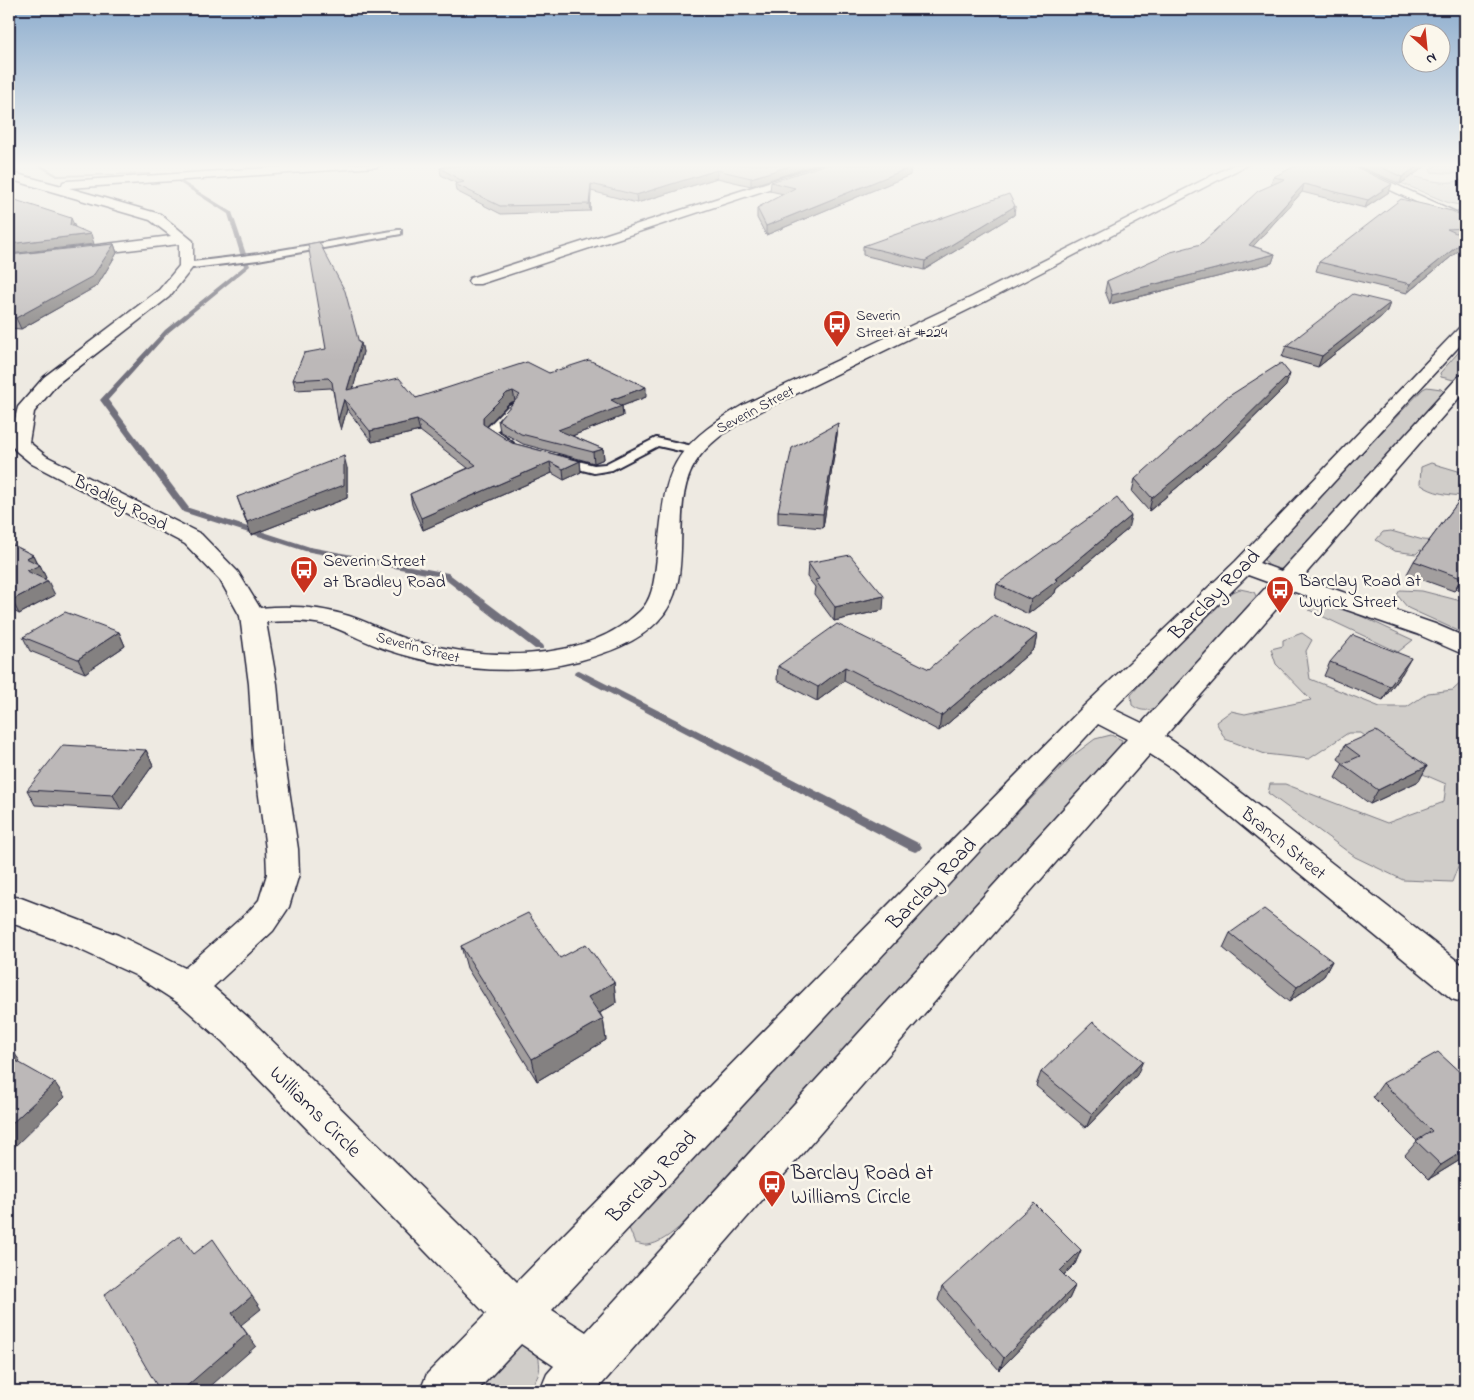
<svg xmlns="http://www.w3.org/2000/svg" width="1474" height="1400" font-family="'Indie Flower',sans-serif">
	<rect width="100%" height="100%" fill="#eeeae2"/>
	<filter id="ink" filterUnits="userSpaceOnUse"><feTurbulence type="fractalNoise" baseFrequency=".02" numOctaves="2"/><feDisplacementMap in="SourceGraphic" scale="10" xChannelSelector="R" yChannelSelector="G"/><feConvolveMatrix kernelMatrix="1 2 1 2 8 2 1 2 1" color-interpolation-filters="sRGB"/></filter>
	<g filter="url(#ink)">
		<g fill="#d0cdc9" stroke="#797882">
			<path d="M1429 164H1465V196L1461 197 1460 205 1449 203 1372 171C1402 166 1435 191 1465 179L1461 174 1431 172 1430 169 1436 166Z"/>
			<polygon points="1465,345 1465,371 1454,380 1441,377 1440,373"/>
			<path d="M1427 387 1441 389 1445 393 1319 528 1285 568C1277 571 1269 567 1264 560L1266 554 1423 389Z"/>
			<path d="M1431 463 1465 473V496C1449 495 1433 494 1420 484L1421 467Z"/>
			<polygon points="1391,531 1423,540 1465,543 1443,554 1420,550 1416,554 1394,551 1376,540 1383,532"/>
			<path d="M1240 589 1254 592 1257 598 1160 705C1150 711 1142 713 1132 705L1131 695 1143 681 1224 596Z"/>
			<polygon points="1400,590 1422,591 1465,602 1465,634 1408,608 1397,595"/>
			<polygon points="1324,599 1413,640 1398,652 1309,610"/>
			<polygon points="1302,633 1312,640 1306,651 1310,679 1380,707 1407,707 1428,693 1453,690 1465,679 1465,848 1452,882 1403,880 1355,857 1268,793 1270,784 1285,784 1387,823 1444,802 1446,784 1409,768 1361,733 1348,733 1309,759 1265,754 1225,739 1216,722 1231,711 1245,714 1311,700 1276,664 1271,649 1283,646 1283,640"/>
			<path d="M1111 735 1122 740 1120 748 712 1192C698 1208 670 1243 647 1245 644 1246 638 1243 635 1243L629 1228 633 1215 1071 757 1095 739Z"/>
			<path d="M515 1343 536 1346C541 1367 543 1374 527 1391H461Z"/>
		</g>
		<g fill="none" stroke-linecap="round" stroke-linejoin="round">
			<g fill="#716f7c" fill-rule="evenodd">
				<polygon points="35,164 40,164 58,175 149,173 151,174 57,177"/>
				<polygon points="180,180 232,212 250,266 169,332 108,400 189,508 310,547 448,573 543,645 544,647 543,649 535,649 442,577 305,551 183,512 100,400 165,330 244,266 228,214 178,182"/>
				<polygon points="579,670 920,844 922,847 920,850 915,852 910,850 575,675 574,673 575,671"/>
			</g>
			<defs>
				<g id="lane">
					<polygon points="398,230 401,230 401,234 258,260 184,269 180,266 184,263 258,254"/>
					<polygon points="513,404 519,407 497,431 513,443 507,447 484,431 509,405"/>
					<polygon points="656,438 697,447 699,450 693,454 658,446 612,470 594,473 554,463 552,460 558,456 594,465 605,464"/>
				</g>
				<g id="street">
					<path d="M329 164H383L377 167 69 188 160 214 193 241V267L169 297 57 384 34 412 29 442 46 456 201 534 238 572 260 608C290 605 320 607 349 616 371 623 391 635 413 641 482 660 584 665 640 611 652 600 654 582 656 566 667 477 659 455 743 405L972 297 1235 164H1249L982 303 757 413C736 425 715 437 700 456 663 504 701 577 658 621 637 643 607 653 578 661 514 677 448 670 385 649 367 643 351 634 333 627 312 620 288 621 266 622L277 684 283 750 298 849 299 874 289 907 273 931 213 987 249 1018 517 1282 1085 705 1236 561 1459 328 1465 326V340L1259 563 1281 571 1459 376 1465 375V391L1302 578 1435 624 1465 637V655L1417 634 1292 591 1165 736 1193 755 1465 967V1003L1452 999 1173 769 1150 754 596 1391H540L547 1374 554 1366 521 1344 477 1391H420L427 1374 486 1314 223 1042 180 1004 135 975 72 946 9 922V896L21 898 118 935 185 968 249 911 259 900 267 874 266 849 253 750 249 684 240 616 220 580 185 544 32 464 16 451 9 442 18 407 44 377 159 290 179 266V244L9 264V256L171 236 150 220 9 179V172L62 186 63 182 67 181ZM1248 575 1270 583 1142 723 1113 709ZM1098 724 1127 739 586 1332 552 1310Z"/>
					<polygon points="824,164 841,164 839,166 480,284 470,284 468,281 470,278"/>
					<polygon points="1335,164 1350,164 1465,216 1465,225"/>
				</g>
			</defs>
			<use href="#lane" stroke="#22223b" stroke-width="4"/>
			<use href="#street" stroke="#22223b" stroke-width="3"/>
			<use href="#lane" fill="#fbf7ec" fill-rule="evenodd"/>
			<use href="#street" fill="#fbf7ec" fill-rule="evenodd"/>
		</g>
		<g fill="#a29e9e" stroke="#22223b">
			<polygon points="464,164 818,164 751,186 717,178 637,203 591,191 590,211 501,214 456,191 455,184 456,183 441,175 440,168"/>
			<polygon points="1354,164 1429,164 1400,184"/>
			<polygon points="910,175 766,235 757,218 757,208 784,194 770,191 771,182"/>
			<polygon points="1273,177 1389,192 1365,208 1302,192 1253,246 1275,254 1272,263 1110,304 1105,291 1107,281 1201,244 1273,185 1271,184"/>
			<polygon points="1465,201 1465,215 1459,211 1463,203"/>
			<polygon points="1015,206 1014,215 924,270 863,255 863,246"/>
			<polygon points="1465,217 1465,237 1464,237 1465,237 1465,243 1463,247 1407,293 1316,271 1319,262"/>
			<polygon points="114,244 117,253 97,286 21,329 9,328 9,255"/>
			<polygon points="1390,303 1386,313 1318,367 1282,357 1286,346"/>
			<polygon points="359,343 361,343 363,352 353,388 416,398 549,373 646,397 622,406 623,416 572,436 603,449 604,459 594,463 523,444 500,431 498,420 515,401 509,403 486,426 512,443 580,461 581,472 564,480 552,473 423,530 412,505 410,494 468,468 420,431 372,442 347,409 341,430 333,391 331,388 296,390 293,380"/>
			<polygon points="1286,386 1218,453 1149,511 1132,492 1135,479"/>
			<polygon points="838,423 837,435 823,528 778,524 778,511"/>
			<polygon points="347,468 347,498 251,535 237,497"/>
			<polygon points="1465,493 1465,585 1460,583 1454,591 1407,574 1414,561"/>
			<polygon points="1128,529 1056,589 1055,593 1028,614 995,598 997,584"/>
			<polygon points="9,543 33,555 37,563 40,565 46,578 44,580 55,595 19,614 9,608"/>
			<polygon points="808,563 883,610 834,621 814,594 815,587 807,577"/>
			<polygon points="119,632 125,646 85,673 30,651 23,637"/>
			<polygon points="1037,635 1034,649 939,731 844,681 817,701 777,680 778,666 929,669"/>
			<polygon points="1330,662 1403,672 1383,700 1324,676"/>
			<polygon points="1345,745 1427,766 1419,781 1370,804 1335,778 1343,763 1338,759"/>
			<polygon points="146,750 153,765 121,810 35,805 27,790"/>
			<polygon points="1230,933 1332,961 1324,976 1289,1002 1223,948"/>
			<polygon points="461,946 560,958 614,982 616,1003 600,1013 603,1019 606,1040 537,1081 467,968"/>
			<polygon points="1041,1072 1137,1075 1086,1128 1036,1086"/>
			<polygon points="1383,1083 1465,1157 1429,1179 1405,1155 1417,1141 1373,1097"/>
			<polygon points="1081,1250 1075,1264 1064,1275 1075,1286 1069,1299 999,1370 938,1300 942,1287"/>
		</g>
		<g fill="#848181" stroke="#22223b">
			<polygon points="796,164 818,164 751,186 751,178"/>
			<polygon points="1421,164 1429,164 1400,184 1402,177"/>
			<polygon points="911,167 910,175 766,235 766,226"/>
			<polygon points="717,170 717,178 637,203 636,195"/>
			<polygon points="591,184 591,191 590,211 589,204"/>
			<polygon points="1304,184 1302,192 1247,253 1249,245"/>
			<polygon points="1392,184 1389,192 1365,208 1368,200"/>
			<polygon points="1015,206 1014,215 924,270 925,261"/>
			<polygon points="71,218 75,227 70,225"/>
			<polygon points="91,234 94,244 9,254 9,244"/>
			<polygon points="1465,240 1465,243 1463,247 1407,293 1410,284"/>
			<polygon points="114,244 117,253 97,286 21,329 16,318"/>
			<polygon points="1275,254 1272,263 1110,304 1112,295"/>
			<polygon points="1390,303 1386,313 1318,367 1322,356"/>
			<polygon points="361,343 363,352 350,400 347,390"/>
			<polygon points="1290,374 1286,386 1218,453 1149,511 1152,498"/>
			<polygon points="646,387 646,397 622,406 623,416 559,441 558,430 611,400"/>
			<polygon points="513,391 515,401 509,403 485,428 483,424 483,417 507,393"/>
			<polygon points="344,399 347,409 341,430 338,420"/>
			<polygon points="417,420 420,431 372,442 370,431"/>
			<polygon points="838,423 837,435 823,528 823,514"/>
			<polygon points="603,449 604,459 594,463 593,452"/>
			<polygon points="344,456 347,468 347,498 251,535 247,522"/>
			<polygon points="580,461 581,472 564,480 563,469"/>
			<polygon points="550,462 552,473 423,530 421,518"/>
			<polygon points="1131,516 1128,529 1056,589 1055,593 1028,614 1031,600 1055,579"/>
			<polygon points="33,555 38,566 40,565 46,578 34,585 27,571 26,558"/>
			<polygon points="1465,572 1460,583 1454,591 1461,578"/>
			<polygon points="48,581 55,595 19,614 12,600"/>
			<polygon points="884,596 883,610 834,621 835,607"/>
			<polygon points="119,632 125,646 85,673 78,659"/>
			<polygon points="1037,635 1034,649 939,731 941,716"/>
			<polygon points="1411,658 1403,672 1383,700 1390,686"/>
			<polygon points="845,667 844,681 817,701 818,687"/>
			<polygon points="146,750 153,765 121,810 113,795"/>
			<polygon points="1427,766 1419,781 1370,804 1378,790"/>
			<polygon points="1332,961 1324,976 1289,1002 1297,987"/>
			<polygon points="614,982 616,1003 591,1018 588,997"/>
			<polygon points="603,1019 606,1040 537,1081 532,1059"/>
			<polygon points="9,1046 20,1061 13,1067 9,1062"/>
			<polygon points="1143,1061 1137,1075 1086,1128 1092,1114"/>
			<polygon points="55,1083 65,1097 9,1152 9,1126"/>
			<polygon points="1465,1150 1465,1157 1429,1179 1441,1165"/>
			<polygon points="1081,1250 1075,1264 1054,1284 1060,1271"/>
			<polygon points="1075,1286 1069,1299 999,1370 1004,1358"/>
			<polygon points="252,1296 261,1309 241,1325 256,1346 205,1391 181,1391 232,1313"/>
		</g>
		<g fill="#bcb8b8" stroke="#22223b">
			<polygon points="464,164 796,164 751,178 717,170 636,195 591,184 589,204 500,206 455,184 464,182 440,168"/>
			<polygon points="827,164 897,164 911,167 766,226 757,208 795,188 771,182"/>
			<polygon points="1300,164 1349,164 1392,184 1368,200 1304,184 1249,245 1275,254 1112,295 1107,281 1171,252 1201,244 1258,191 1285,179 1273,177"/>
			<polygon points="1374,164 1421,164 1402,177"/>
			<polygon points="1009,194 1015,206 925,261 863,246"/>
			<polygon points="9,198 71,218 70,225 91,234 9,244"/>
			<polygon points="1401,199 1452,211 1465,217 1465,228 1447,229 1465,237 1465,240 1410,284 1319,262"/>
			<polygon points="319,242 345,291 359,343 361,343 347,390 399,378 416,398 527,362 549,373 589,360 646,387 611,400 622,406 558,430 603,449 593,452 521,434 498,420 520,395 513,391 507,393 483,417 483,424 512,443 580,461 563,469 550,462 421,518 410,494 476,465 417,420 370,431 344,399 338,420 332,382 328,378 293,380 304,353 326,349 308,244"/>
			<polygon points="114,244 93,276 16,318 9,317 9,255"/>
			<polygon points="1353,294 1390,303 1322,356 1286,346"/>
			<polygon points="1281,363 1290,374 1222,441 1152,498 1135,479 1226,398"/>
			<polygon points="838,423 823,514 778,511 792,448"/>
			<polygon points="344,456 344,485 247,522 237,497"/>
			<polygon points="1465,493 1465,571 1461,578 1414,561"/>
			<polygon points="1117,498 1131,516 1055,579 1058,580 1031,600 997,584"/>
			<polygon points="9,543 33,555 26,558 40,565 27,571 48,581 12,600 9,598"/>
			<polygon points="850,555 884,596 835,607 815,580 819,579 808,563"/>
			<polygon points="65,612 119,632 78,659 23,637"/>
			<polygon points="994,615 1037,635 941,716 845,667 818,687 778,666 837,624 929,669"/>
			<polygon points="1353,635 1411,658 1390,686 1330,662"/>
			<polygon points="1376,731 1427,766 1378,790 1342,764 1360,756 1345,745"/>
			<polygon points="63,745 146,750 113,795 27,790"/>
			<polygon points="1264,909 1332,961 1297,987 1230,933"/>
			<polygon points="528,913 560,958 586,944 614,982 588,997 603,1019 532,1059 461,946"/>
			<polygon points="1093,1022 1143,1061 1092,1114 1041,1072"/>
			<polygon points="1438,1052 1465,1077 1465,1150 1441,1165 1416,1141 1432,1131 1383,1083"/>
			<polygon points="9,1057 55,1083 9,1126"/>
			<polygon points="1034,1203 1081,1250 1060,1271 1075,1286 1004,1358 942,1287"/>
			<polygon points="180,1236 194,1254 213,1239 252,1296 232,1313 247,1334 181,1391 160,1391 104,1295"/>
		</g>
	</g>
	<linearGradient id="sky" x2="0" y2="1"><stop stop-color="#8dadce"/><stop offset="0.46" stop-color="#f7f6f2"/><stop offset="1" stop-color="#f7f6f2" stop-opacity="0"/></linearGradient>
	<rect width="1474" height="360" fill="url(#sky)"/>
	<defs>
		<symbol id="bus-pin" viewBox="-11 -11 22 30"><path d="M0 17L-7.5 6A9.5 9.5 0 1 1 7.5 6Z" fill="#c8321e" stroke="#fbf7ec"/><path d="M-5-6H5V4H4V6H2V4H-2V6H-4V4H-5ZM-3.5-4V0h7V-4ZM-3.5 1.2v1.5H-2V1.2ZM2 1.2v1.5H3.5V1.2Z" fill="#fff"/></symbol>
	</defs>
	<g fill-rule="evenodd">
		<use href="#bus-pin" x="821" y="308" width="32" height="43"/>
		<use href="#bus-pin" x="288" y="554" width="32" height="43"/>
		<use href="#bus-pin" x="1264" y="574" width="32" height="43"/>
		<use href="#bus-pin" x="756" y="1168" width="32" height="43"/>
	</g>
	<g text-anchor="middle" stroke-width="5" stroke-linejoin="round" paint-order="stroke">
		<g font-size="15" fill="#22223b" stroke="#fbf7ec" text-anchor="start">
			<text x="856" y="320">Severin<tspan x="856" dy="17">Street at #224</tspan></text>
		</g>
		<g font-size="15" fill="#22223b" stroke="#fbf7ec">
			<text transform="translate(755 409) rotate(-28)" y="5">Severin Street</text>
			<text transform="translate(418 647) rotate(15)" y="5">Severin Street</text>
		</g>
		<g font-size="18" fill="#22223b" stroke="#fbf7ec">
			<text transform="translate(121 502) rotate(27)" y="6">Bradley Road</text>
			<text transform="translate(1284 843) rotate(39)" y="6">Branch Street</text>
		</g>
		<g font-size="18" fill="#22223b" stroke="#fbf7ec" text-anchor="start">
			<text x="323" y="566">Severin Street<tspan x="323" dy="21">at Bradley Road</tspan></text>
			<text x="1299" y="586">Barclay Road at<tspan x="1299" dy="21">Wyrick Street</tspan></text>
		</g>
		<g font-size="21" fill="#22223b" stroke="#fbf7ec">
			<text transform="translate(1214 594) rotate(-45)" y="7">Barclay Road</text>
			<text transform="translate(931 883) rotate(-46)" y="7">Barclay Road</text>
			<text transform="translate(316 1111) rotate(45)" y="7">Williams Circle</text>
			<text transform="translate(651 1176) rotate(-46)" y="7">Barclay Road</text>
		</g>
		<g font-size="21" fill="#22223b" stroke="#fbf7ec" text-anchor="start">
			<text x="791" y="1179">Barclay Road at<tspan x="791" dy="24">Williams Circle</tspan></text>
		</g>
	</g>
	<rect width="1474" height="1400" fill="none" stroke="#fbf7ec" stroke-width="30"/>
	<rect x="15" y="15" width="1444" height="1370" fill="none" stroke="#22223b" stroke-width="2" filter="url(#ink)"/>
	<g transform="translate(1426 48) rotate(153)"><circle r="24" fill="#fbf7ec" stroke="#a4a2a5"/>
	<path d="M0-4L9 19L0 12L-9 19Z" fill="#c8321e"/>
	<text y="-8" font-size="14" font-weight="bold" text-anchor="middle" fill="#22223b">N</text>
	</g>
</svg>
